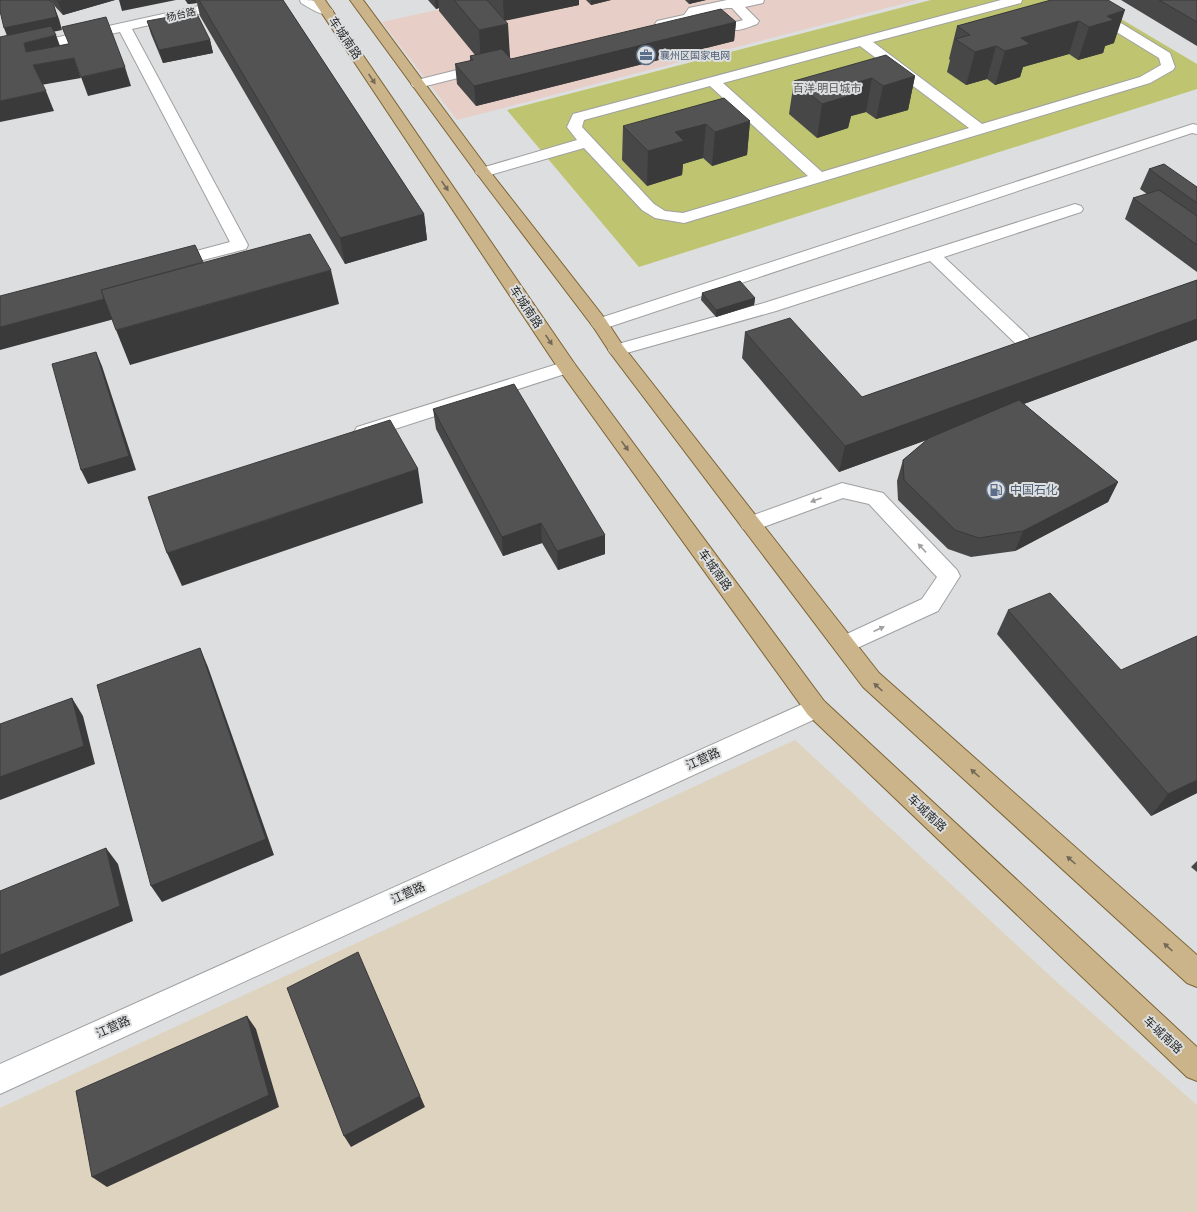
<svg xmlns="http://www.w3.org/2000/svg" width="1197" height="1212" font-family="Poppins,'Noto Sans SC',sans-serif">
	<rect width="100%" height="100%" fill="#dddedf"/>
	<polygon fill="#e7cec7" points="482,0 917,0 457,120 382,22"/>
	<polygon fill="#ded3bf" points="795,740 1060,985 1197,1105 1197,1212 0,1212 0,1108"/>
	<polygon fill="#bec470" points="931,0 1089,0 1197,64 1197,89 639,267 507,110"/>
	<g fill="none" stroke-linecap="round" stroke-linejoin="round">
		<defs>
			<g id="minor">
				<polygon points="226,0 250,0 249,3 244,4 132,29 248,245 246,249 172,268 166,267 164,263 166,259 230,242 120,32 0,58 0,50"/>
				<path d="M300 0C311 0 325 0 333 11L331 14C320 16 310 8 301 3Z"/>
				<path d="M727 0H764L763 3 745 7 759 21 757 24C737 32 734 31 714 28 709 27 706 28 701 27L699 24 701 21C717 17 727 26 743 20L732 8H727L699 14 694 21C683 23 668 29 657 27L655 24 657 21 684 15 689 8Z"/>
				<path d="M1001 0H1022L1021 3 873 42 982 124 1140 77 1161 65 1159 58 1069 3 1068 0H1083L1170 53 1175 67 1173 70 1150 83 684 223 655 218 642 210 584 148 483 177 478 175 475 172 478 169 577 140 567 127 573 114ZM860 46 969 128 822 172 723 83ZM710 86 808 176 683 213 665 211 654 204 582 127 584 120Z"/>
				<polygon points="485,63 490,64 492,67 490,70 418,88 413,87 411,84 413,81"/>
				<polygon points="1193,124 1197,125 1197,134 1192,133 606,328 600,330 594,328 591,324 594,320"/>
				<polygon points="1075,204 1081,206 1083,209 1081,212 944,257 1027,335 1030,339 1027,343 1021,345 1015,343 930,261 776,311 623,354 617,356 611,354 608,350 611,346 764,303"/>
				<polygon points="567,361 574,363 576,367 574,371 364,439 357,437 354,432 357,427"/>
				<polygon points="842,483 883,493 957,570 960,576 938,611 844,654 836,651 833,645 836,639 922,599 937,577 869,504 843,498 750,532 743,529 740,524 743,519"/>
				<polygon points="816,698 824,701 828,708 824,715 0,1094 0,1064"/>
			</g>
			<g id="major">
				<polygon points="313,0 325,0 574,363 824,701 1197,1047 1197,1081 1187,1077 808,715 560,371"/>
				<polygon points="350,0 363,0 488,169 606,320 623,346 879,673 1197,955 1197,987 1187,983 863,687 611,354 594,328 478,175"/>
			</g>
		</defs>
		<use href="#minor" stroke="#a0a0a1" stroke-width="2"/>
		<use href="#major" stroke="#7c6436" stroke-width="2"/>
		<use href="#minor" fill="#fff" fill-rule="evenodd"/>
		<use href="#major" fill="#cbb48a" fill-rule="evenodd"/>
	</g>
	<g fill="#474748">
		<polygon points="49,0 115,0 63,15"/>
		<polygon points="185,0 283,0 424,214 427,240 345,264 200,16 197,3 188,4"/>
		<polygon points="428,0 579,0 579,5 505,20 510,57 509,57 511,59 736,22 734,41 476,106 457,84 455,64 470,61 470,56 475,55 439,11 439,8 436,9"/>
		<polygon points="586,0 611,0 591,5"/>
		<polygon points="685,0 706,0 689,4"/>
		<polygon points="1051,0 1114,43 1105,46 1103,53 1078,60 1069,54 1023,67 1020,77 995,85 987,79 966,85 947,72 950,60 949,59 957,26"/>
		<polygon points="1121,0 1197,0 1197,46"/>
		<polygon points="147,21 210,40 213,53 163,63 151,34"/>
		<polygon points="915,76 908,110 876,119 866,112 851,116 848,128 817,138 789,114 794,81"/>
		<polygon points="750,121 747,155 712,166 703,158 683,164 682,175 647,186 622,160 623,126"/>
		<polygon points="1149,169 1197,187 1197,272 1125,219 1133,198 1147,194 1140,189"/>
		<polygon points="1197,280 1197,340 1024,404 1118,482 1108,502 1015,551 971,557 948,549 898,500 897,481 903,460 927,440 839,472 742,358 745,332 862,397"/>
		<polygon points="702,293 755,298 754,305 716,317 701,300"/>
		<polygon points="433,409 605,554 558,570 542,543 503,556 436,429"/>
		<polygon points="1008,610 1121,670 1197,793 1151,816 997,634"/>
		<polygon points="1197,861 1197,872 1191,867"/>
	</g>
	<g fill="#3a3a3b">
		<polygon points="64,0 115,0 63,15 58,2"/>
		<polygon points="119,0 176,0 122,11"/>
		<polygon points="186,0 196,0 197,3 188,4"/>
		<polygon points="435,0 438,0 439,8 436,9"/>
		<polygon points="503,0 579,0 579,5 504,21"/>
		<polygon points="591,0 611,0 591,5"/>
		<polygon points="690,0 706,0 689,4"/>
		<polygon points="54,6 59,19 62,30 9,41 4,28"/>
		<polygon points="1125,10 1114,43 1105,46 1103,53 1078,60 1089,27 1107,16"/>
		<polygon points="1079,21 1069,54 1023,67 1020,77 995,85 1005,51 1021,38"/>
		<polygon points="736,22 734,41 476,106 474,86"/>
		<polygon points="508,24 510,57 481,63 479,30"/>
		<polygon points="56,35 63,54 26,52 24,43"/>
		<polygon points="210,40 213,53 163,63 159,50"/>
		<polygon points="996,46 987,79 966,85 975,52"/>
		<polygon points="74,58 81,78 41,85 33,65"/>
		<polygon points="125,67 131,86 88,96 81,77"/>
		<polygon points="915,76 908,110 876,119 883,86"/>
		<polygon points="872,78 866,112 851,116 848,128 817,138 822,104 845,86"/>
		<polygon points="46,91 54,111 0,122 0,101"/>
		<polygon points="750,121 747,155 712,166 715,132"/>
		<polygon points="706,124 703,158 683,164 682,175 647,186 648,151 675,132"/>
		<polygon points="424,214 427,240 345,264 340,238"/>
		<polygon points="331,270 339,304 130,365 116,330"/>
		<polygon points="207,271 214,292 0,350 0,327"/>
		<polygon points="755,298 754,305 716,317 716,310"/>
		<polygon points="1197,319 1197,340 839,472 845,446"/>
		<polygon points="96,352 102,366 136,470 88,484 81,470"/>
		<polygon points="418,469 423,503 182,586 167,553"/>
		<polygon points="1118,482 1108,502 1015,551 1023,531"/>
		<polygon points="541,523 542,543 503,556 502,537"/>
		<polygon points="605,535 605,554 558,570 557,551"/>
		<polygon points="200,648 208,667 274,855 162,902 151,886"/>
		<polygon points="72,698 83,716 95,764 0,800 0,777"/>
		<polygon points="1197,780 1197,793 1151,816 1168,794"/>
		<polygon points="106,848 118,864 133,921 0,976 0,955"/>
		<polygon points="364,967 425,1107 351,1147 344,1136"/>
		<polygon points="247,1016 256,1029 279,1107 107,1187 92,1177"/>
	</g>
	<g fill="#535354" stroke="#3a3a3b">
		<polygon points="0,0 49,0 54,6 57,17 4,28 0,11"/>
		<polygon points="57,0 64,0 58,2"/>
		<polygon points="199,0 283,0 424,214 340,238"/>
		<polygon points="454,0 487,0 508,24 479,30"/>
		<polygon points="1051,0 1108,0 1125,10 1107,16 1114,20 1089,27 1079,21 1021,38 1030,44 1005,51 996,46 975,52 955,39 970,35 957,26"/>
		<polygon points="1159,0 1197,0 1197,22"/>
		<polygon points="721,9 736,22 474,86 455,64 473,60 470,56 502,49 511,59"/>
		<polygon points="196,12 210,40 159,50 147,21"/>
		<polygon points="106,17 125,67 81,77 74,58 33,65 46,91 0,101 0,37 51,26 56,35 24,43 26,52 69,44 62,27"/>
		<polygon points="886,55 915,76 883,86 872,78 845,86 855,94 822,104 794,81"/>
		<polygon points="724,98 750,121 715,132 706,124 675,132 684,141 648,151 623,126"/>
		<polygon points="1164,164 1197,187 1197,203 1149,169"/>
		<polygon points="1159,190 1197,216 1197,245 1133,198"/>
		<polygon points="310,234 331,270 116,330 101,290"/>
		<polygon points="195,245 203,262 101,290 104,299 0,327 0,296"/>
		<polygon points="1197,280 1197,319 845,446 745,332 790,318 862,397"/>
		<polygon points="740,281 755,298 716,310 702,293"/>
		<polygon points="96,352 129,456 81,470 52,364"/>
		<polygon points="514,384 605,535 557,551 541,523 502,537 433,409"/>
		<polygon points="1019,400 1118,482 1023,531 979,538 955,530 904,480 903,460 929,438"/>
		<polygon points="390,420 418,469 167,553 148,497"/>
		<polygon points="1050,593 1121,670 1197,636 1197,780 1168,794 1008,610"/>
		<polygon points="200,648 266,839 151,886 97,685"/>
		<polygon points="72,698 84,746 0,777 0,724"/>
		<polygon points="106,848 120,906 0,955 0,891"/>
		<polygon points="358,952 420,1096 344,1136 287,988"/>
		<polygon points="247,1016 269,1095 92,1177 76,1091"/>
	</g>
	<defs><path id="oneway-solid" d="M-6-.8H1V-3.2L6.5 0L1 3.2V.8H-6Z"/></defs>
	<g fill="#736956">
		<use href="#oneway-solid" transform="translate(372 79) rotate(56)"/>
		<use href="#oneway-solid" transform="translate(445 186) rotate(56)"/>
		<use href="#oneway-solid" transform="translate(549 340) rotate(56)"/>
		<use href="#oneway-solid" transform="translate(625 446) rotate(54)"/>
		<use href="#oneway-solid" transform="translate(878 687) rotate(-138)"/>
		<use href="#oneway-solid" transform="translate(975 773) rotate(-138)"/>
		<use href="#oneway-solid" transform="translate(1071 860) rotate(-138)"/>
		<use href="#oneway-solid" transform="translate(1168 947) rotate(-138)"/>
	</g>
	<g fill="#a0a0a0">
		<use href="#oneway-solid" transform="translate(816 500) rotate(160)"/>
		<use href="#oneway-solid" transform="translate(922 548) rotate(-133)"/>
		<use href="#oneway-solid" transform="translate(879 629) rotate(-24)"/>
	</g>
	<defs>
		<symbol id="office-ring" viewBox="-11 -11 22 22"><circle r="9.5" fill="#dddedf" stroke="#5c6f8a" stroke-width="1.5"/><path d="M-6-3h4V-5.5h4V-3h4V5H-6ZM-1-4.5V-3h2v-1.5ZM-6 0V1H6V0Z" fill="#5c6f8a"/></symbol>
		<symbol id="fuel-ring" viewBox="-11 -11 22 22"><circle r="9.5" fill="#dddedf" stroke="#5c6f8a" stroke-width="1.5"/><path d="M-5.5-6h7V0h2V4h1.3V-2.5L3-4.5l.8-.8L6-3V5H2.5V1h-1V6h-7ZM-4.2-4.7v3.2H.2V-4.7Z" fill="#5c6f8a"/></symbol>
	</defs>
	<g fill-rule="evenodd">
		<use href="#office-ring" x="635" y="44" width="22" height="22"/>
		<use href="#fuel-ring" x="985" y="479" width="22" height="22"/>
	</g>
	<g text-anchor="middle" stroke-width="4" stroke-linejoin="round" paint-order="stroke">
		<g font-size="10" fill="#2b2c2c" stroke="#dddedf">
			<text transform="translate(181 14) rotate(-13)" y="4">杨台路</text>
		</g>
		<g font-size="10" fill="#4e5e75" stroke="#dddedf" text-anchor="start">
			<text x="660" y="59">襄州区国家电网</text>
		</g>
		<g font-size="11" fill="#545556" stroke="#dddedf">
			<text x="827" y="92">百洋·明日城市</text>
		</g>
		<g font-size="12" fill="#2b2c2c" stroke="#dddedf">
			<text transform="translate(345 38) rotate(56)" y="4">车城南路</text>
			<text transform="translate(526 307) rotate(56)" y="4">车城南路</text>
			<text transform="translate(715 570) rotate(54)" y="4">车城南路</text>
			<text transform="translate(703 759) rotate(-24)" y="4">江营路</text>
			<text transform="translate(927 813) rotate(43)" y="4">车城南路</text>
			<text transform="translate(408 893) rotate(-24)" y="4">江营路</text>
			<text transform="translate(113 1027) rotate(-24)" y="4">江营路</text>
			<text transform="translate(1163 1035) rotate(43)" y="4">车城南路</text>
		</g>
		<g font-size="12" fill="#4e5e75" stroke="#dddedf" text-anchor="start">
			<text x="1010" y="494">中国石化</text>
		</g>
	</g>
</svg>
